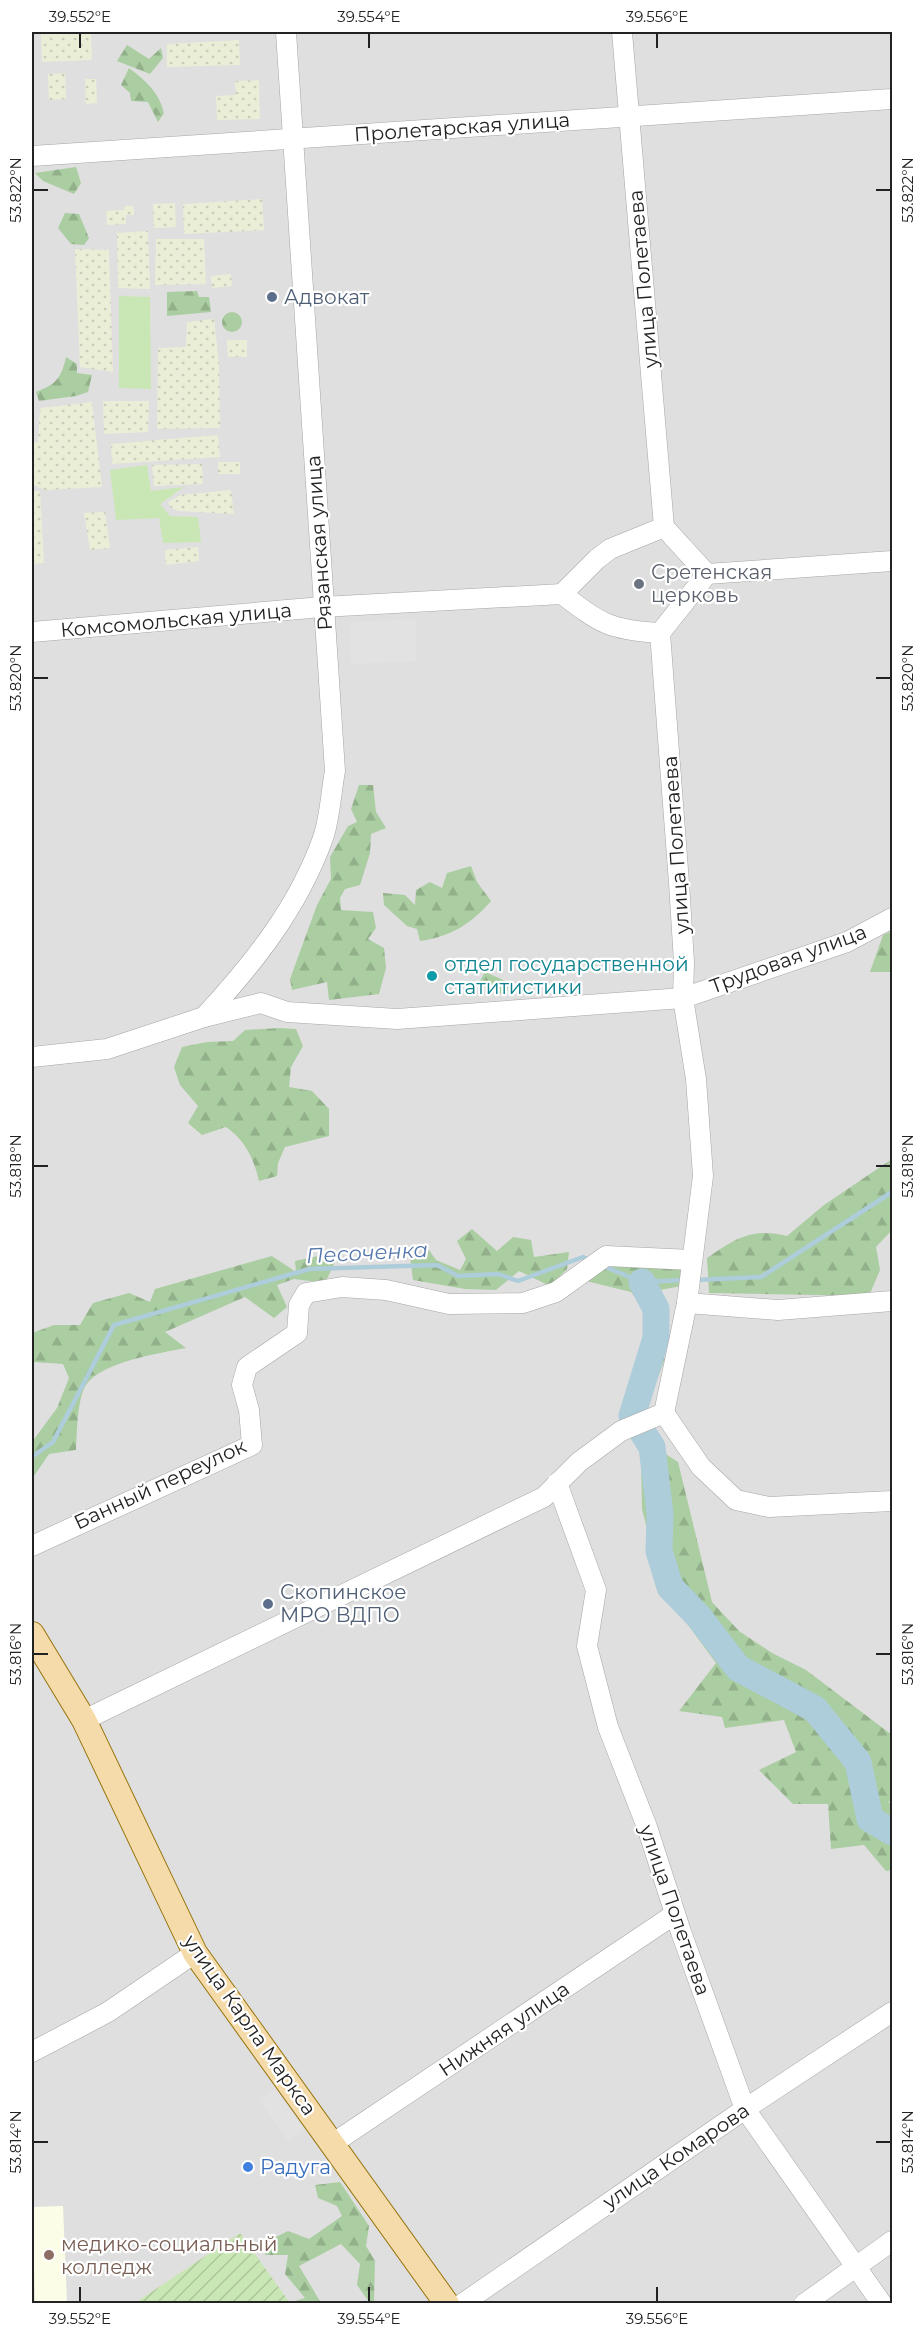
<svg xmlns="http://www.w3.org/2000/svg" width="924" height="2335" font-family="Montserrat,sans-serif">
	<defs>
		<pattern id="farmland-dots" width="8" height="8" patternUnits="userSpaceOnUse" patternTransform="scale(1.5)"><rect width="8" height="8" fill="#eaeed7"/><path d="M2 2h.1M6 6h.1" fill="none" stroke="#c8ccb8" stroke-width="1.8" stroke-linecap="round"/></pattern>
		<pattern id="forest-firs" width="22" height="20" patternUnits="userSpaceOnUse" patternTransform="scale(1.5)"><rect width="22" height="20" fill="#aacda1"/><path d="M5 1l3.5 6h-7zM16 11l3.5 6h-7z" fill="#92b08a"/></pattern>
		<pattern id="garden-furrows" width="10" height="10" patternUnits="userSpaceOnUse" patternTransform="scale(1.5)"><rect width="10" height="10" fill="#c9e7b4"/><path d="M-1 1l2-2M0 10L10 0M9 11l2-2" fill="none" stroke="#acc69a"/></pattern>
	</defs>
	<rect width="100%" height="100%" fill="#f1efe9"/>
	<rect fill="#e0dfdf" x="32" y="32" width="860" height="2271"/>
	<polygon fill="#fbfde6" points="63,2206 67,2303 35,2303 32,2207"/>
	<g fill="url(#farmland-dots)">
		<polygon points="41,32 91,32 92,60 42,62"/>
		<polygon points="239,40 240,65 167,67 167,44"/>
		<polygon points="65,73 66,99 49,100 48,74"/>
		<polygon points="85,79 96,79 97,103 86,104"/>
		<polygon points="259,80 260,119 217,120 216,96 236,95 235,81"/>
		<polygon points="262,199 264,230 184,234 183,204"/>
		<polygon points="175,203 176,227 154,228 153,204"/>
		<polygon points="124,206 134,206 134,215 126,215 126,224 107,225 106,211 124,210"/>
		<polygon points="148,231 150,289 118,288 117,233"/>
		<polygon points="156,239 204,239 206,284 155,285"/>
		<polygon points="75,249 109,250 113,372 80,367"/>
		<polygon points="231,274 232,286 212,288 211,276"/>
		<polygon points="214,319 219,363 220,428 157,429 158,348 186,347 187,322"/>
		<polygon points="227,340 247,340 247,357 228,357"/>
		<polygon points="103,401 149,401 148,432 104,434"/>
		<polygon points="92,402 102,487 45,490 32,484 32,443 38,442 40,408"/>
		<polygon points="218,435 220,457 112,464 111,444"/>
		<rect x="218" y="462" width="22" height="12"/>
		<polygon points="202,464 203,484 154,486 152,465"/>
		<polygon points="231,490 234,514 178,511 171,508 168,502 181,495"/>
		<polygon points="32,491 40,491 44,563 32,564"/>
		<polygon points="105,512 110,548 90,550 84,513"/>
		<polygon points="198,547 199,561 166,565 165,550"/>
	</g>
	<g fill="#c9e7b4">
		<polygon points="119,296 150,297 151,389 119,388"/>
		<polygon points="147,465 151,491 184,487 160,504 170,516 198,517 201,542 163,543 159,518 116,520 110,470"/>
	</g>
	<g fill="url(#forest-firs)">
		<polygon points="127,45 149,59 161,48 163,58 150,74 117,61"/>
		<path d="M129 68C146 81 159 92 164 113L158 122 148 102 131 101 130 93 121 85Z"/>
		<polygon points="76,167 81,183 74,194 43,181 35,173"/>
		<polygon points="65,213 79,214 89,238 84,245 71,244 58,228"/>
		<polygon points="197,291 199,297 209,297 211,312 167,316 167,292"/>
		<circle cx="232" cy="322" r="10"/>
		<path d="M66 357 77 364V373L92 375 88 392 76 396 39 401 36 392C56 384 61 379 66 357Z"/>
		<polygon points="359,785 373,785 376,812 386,828 371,834 370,853 360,885 345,889 340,898 341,910 373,912 376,928 368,939 384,948 386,968 379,994 329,1000 327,982 292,990 290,979 317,905 331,879 330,857 348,826 357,822 351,809"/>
		<path d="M471 866 477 882 491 901C471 924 450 937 420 941L417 929 407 926 384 905 383 893 405 895 415 905 416 890 430 882 442 888 447 873Z"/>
		<polygon points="892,931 892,972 870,972 883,935"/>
		<polygon points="485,972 510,983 506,995 488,991 480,981"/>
		<path d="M280 1028 296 1029 303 1046 291 1067 289 1087 312 1091 329 1109V1136L285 1147 278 1163 277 1176 259 1181C254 1159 245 1140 226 1127L202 1135 188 1123 198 1106 180 1085 174 1067 182 1047 207 1042 233 1041 245 1030Z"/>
		<path d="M892 1159V1230L876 1247 880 1270 869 1296 709 1293 707 1258C734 1239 753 1227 787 1236L824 1205Z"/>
		<polygon points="472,1229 497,1251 513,1237 531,1240 534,1257 569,1252 567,1269 550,1286 519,1271 496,1290 465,1289 413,1280 410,1257 429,1250 436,1260 460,1270 466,1259 457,1241"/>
		<polygon points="603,1249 682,1268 681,1286 655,1291 663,1304 660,1347 646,1347 648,1314 631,1292 586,1281"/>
		<path d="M323 1255 335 1262 325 1283 294 1279 277 1285 287 1307 274 1318 245 1297 165 1332 186 1348C160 1353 101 1362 86 1385 77 1399 77 1434 76 1450L49 1454 32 1479V1442L57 1408 69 1378 63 1364 33 1362 32 1333 54 1325H80L93 1303 129 1293 150 1302 155 1289 272 1256 296 1272 295 1261Z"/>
		<polygon points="665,1358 646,1410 628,1421 620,1417 640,1367"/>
		<polygon points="664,1453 678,1462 712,1602 739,1631 772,1653 806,1670 892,1735 892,1800 888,1802 892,1804 892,1870 886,1871 864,1845 831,1849 828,1804 793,1804 759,1770 796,1752 784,1720 725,1728 722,1717 679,1711 716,1663 663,1591 642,1509 641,1461"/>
		<polygon points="340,2182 369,2226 366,2246 375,2261 374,2303 370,2303 357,2285 360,2264 341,2244 299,2266 321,2303 296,2303 295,2301 305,2298 285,2274 288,2255 265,2255 264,2243 288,2231 309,2239 342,2216 337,2206 318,2198 315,2185"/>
	</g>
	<polygon fill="url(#garden-furrows)" points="240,2233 290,2303 135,2303"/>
	<g fill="#e2e2e2">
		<polygon points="415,619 417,661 351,664 350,622"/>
		<polygon points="275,2088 304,2130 288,2141 259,2100"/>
	</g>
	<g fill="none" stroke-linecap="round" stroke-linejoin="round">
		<g stroke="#adcddb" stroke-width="4.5">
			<polyline points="603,1266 642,1282 684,1280"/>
			<polyline points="695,1280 761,1277 892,1192"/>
			<polyline points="32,1457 53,1442 114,1325 309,1269 437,1265 458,1276 498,1274 518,1281 583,1257 590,1260"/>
		</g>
		<polyline stroke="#adcddb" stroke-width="27" points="642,1282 656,1309 656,1338 632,1416 652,1447 660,1514 659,1551 670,1587 699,1617 738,1668 815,1709 858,1762 870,1819 892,1832"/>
		<defs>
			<g id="minor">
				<polyline points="622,32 664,527"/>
				<polyline points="32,156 892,99"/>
				<polyline points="664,527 707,574"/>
				<polyline points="562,594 597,559 610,549 664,527"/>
				<path d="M32 632 322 607 562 594C601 624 610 630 660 633"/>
				<polyline points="660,633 679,883 684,962 683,998 696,1079 703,1176 687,1303 664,1413"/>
				<polyline points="660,633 707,574 892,561"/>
				<path d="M204 1017C253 964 298 908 323 838 330 818 331 792 335 771L286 32"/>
				<polyline points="32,1057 107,1049 204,1017 261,1003 287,1012 397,1019 683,998 847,942 892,918"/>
				<polyline points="687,1303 778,1310 892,1301"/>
				<polyline points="557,1483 596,1590 587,1646 608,1727 647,1827 681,1932 745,2109 882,2304"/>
				<polyline points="32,1546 252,1445 249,1410 242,1385 247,1367 297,1333 299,1305 306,1293 342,1287 386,1290 449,1304 523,1303 556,1292 606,1256 692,1260"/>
				<polyline points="84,1720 544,1497 579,1462 621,1431 664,1413 701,1467 736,1500 769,1507 892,1501"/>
				<polyline points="32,2052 108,2012 195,1953"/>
				<polyline points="332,2144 675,1914"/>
				<polyline points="462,2304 745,2109 892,2012"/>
				<polyline points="804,2304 892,2241"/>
			</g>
			<polyline id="major" points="32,1634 84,1720 195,1953 447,2304"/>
		</defs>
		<use href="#minor" stroke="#a6a6a6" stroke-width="21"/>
		<use href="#major" stroke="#95730b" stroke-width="26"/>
		<use href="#minor" stroke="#fff" stroke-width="20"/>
		<use href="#major" stroke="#f6dbaa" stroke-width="24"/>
	</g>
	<path fill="none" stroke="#222" stroke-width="2" d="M80 33V48M369 33V48M657 33V48M33 190H48M876 190H891M33 678H48M876 678H891M33 1166H48M876 1166H891M33 1654H48M876 1654H891M33 2142H48M876 2142H891M80 2287V2302M369 2287V2302M657 2287V2302"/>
	<g fill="#5c6f8a" stroke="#fff" stroke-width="2">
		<circle cx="272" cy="297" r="6"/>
		<circle cx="268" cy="1604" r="6"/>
	</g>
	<circle fill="#6b7280" stroke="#fff" stroke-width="2" cx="639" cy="584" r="6"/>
	<circle fill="#0f9aa8" stroke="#fff" stroke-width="2" cx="432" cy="976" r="6"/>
	<circle fill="#3f7fe0" stroke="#fff" stroke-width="2" cx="248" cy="2167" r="6"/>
	<circle fill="#8d6e63" stroke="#fff" stroke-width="2" cx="49" cy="2255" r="6"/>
	<g text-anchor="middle" stroke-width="4.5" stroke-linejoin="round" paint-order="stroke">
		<g font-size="20" fill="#222" stroke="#fff">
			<text transform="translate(462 127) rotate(-4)" y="7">Пролетарская улица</text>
			<text transform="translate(643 279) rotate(-95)" y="7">улица Полетаева</text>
			<text transform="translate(319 543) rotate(-94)" y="7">Рязанская улица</text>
			<text transform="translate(176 620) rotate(-5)" y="7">Комсомольская улица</text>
			<text transform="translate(676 845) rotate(-94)" y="7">улица Полетаева</text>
			<text transform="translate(788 959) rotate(-20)" y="7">Трудовая улица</text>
			<text transform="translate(160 1484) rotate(-25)" y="7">Банный переулок</text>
			<text transform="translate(675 1910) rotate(71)" y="7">улица Полетаева</text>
			<text transform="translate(250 2025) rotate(55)" y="7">улица Карла Маркса</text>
			<text transform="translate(504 2029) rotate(-34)" y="7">Нижняя улица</text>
			<text transform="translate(676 2156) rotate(-34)" y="7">улица Комарова</text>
		</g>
		<g font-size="20" fill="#4e5e75" stroke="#fff" text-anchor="start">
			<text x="284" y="304">Адвокат</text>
			<text x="280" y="1599">Скопинское<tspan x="280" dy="23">МРО ВДПО</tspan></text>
		</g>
		<g font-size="20" fill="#5b616d" stroke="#fff" text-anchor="start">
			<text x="651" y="579">Сретенская<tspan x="651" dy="23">церковь</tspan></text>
		</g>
		<g font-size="20" fill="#0d838f" stroke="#fff" text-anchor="start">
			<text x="444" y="971">отдел государственной<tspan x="444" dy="23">статитистики</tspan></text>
		</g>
		<g font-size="20" fill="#366cbe" stroke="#fff" text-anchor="start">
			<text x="260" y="2174">Радуга</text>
		</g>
		<g font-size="20" fill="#785e54" stroke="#fff" text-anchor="start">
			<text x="61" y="2251">медико-социальный<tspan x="61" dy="23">колледж</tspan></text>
		</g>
		<g font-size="21" font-style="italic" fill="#5478ac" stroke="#fff">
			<text transform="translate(367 1253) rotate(-3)" y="7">Песоченка</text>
		</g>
	</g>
	<rect width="924" height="2335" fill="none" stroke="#ffffff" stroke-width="66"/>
	<rect x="33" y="33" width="858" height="2269" fill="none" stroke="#222" stroke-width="2"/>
	<g font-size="15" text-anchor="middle" fill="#222">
		<text x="80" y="22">39.552°E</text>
		<text x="369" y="22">39.554°E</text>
		<text x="657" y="22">39.556°E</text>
		<text transform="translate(16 190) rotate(-90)" y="5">53.822°N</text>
		<text transform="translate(908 190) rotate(-90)" y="5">53.822°N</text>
		<text transform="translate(16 678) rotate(-90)" y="5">53.820°N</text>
		<text transform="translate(908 678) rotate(-90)" y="5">53.820°N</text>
		<text transform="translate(16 1166) rotate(-90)" y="5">53.818°N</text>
		<text transform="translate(908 1166) rotate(-90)" y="5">53.818°N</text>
		<text transform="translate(16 1654) rotate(-90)" y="5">53.816°N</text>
		<text transform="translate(908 1654) rotate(-90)" y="5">53.816°N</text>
		<text transform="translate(16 2142) rotate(-90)" y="5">53.814°N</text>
		<text transform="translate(908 2142) rotate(-90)" y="5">53.814°N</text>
		<text x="80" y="2324">39.552°E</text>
		<text x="369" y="2324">39.554°E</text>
		<text x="657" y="2324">39.556°E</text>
	</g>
</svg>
